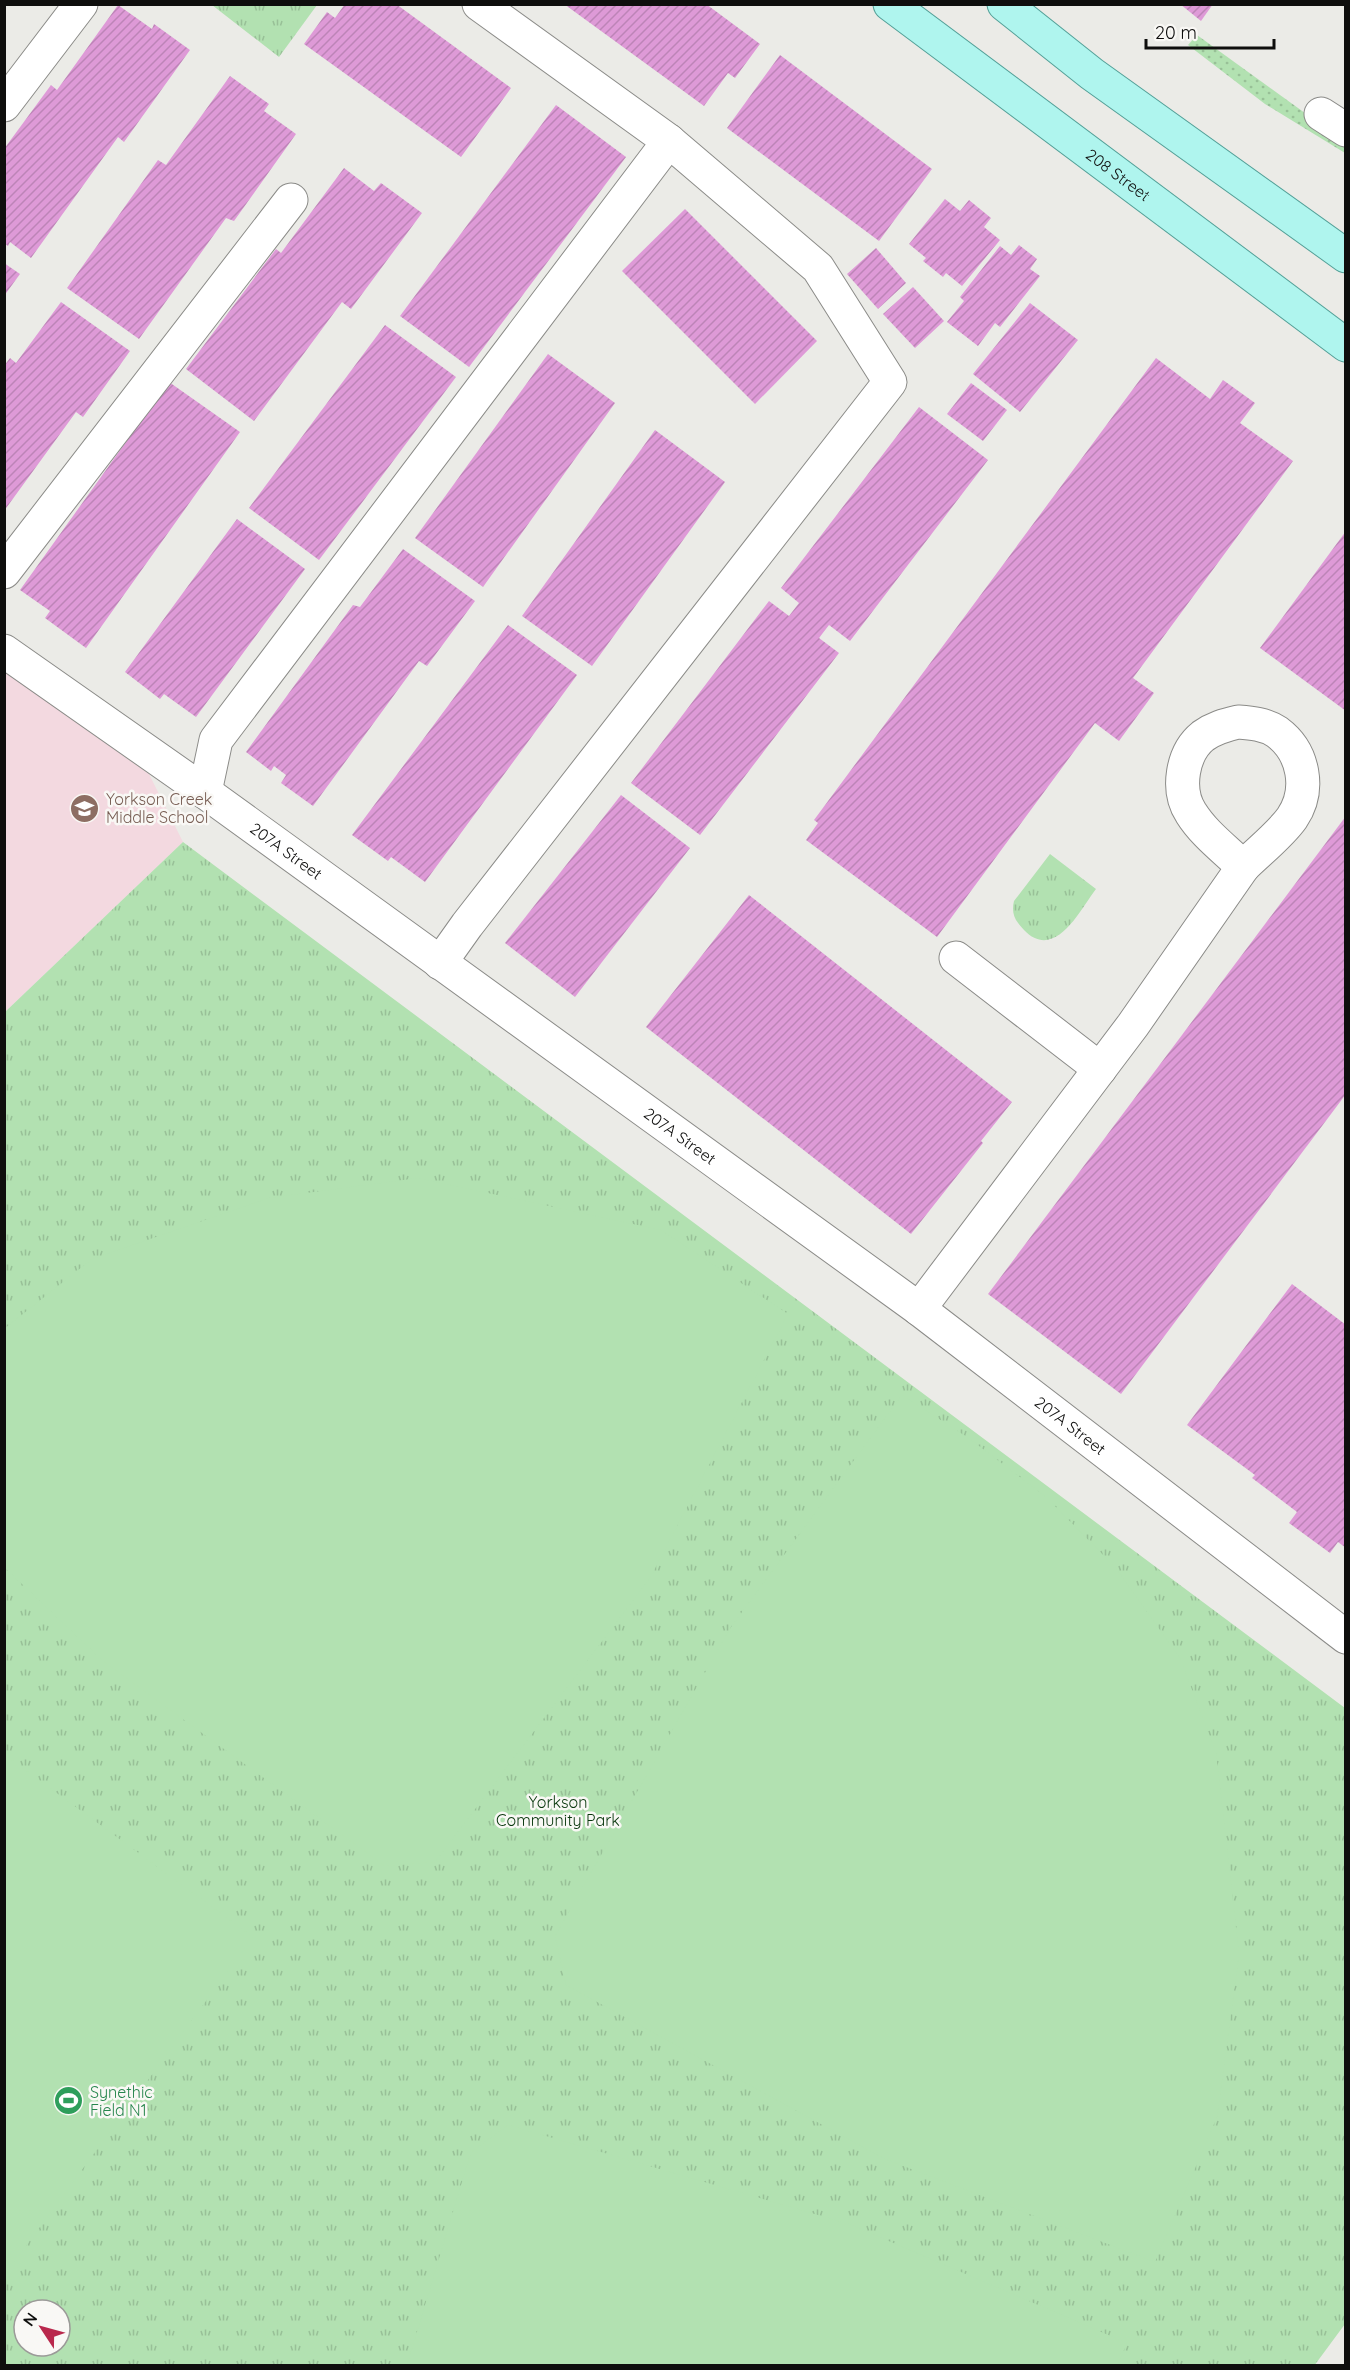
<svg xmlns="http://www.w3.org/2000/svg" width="1350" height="2370" font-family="Quicksand,sans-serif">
	<defs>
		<pattern id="grass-dots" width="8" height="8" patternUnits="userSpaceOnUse" patternTransform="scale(1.5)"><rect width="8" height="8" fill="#b2e1b1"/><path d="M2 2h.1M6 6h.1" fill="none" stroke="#98c097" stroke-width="1.8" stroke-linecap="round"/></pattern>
		<pattern id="park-tufts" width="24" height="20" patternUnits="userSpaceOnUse" patternTransform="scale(1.5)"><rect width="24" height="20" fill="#b2e1b1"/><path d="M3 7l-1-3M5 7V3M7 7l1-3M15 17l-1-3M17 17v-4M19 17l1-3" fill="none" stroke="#98c097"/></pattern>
		<pattern id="building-hatch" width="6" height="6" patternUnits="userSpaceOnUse" patternTransform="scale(1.5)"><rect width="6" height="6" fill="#de9ad7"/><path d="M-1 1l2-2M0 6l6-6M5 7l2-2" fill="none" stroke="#bd84b7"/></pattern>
	</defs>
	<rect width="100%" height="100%" fill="#ebebe7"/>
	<polygon fill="#f3d9e0" points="5,672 149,774 183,842 5,1012"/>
	<polygon fill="url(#grass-dots)" points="1197,35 1345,142 1345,153 1265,104 1188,45"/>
	<g fill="url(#park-tufts)" fill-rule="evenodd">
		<polygon points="212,5 317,5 279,57"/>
		<path d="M183 842 1345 1708V2324L1314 2366H5V1012ZM24 2310H60V2346H24Z"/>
		<path d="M1050 854 1096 889C1080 910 1055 962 1024 930 1015 921 1011 913 1014 901Z"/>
	</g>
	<g fill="#b2e1b1">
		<polygon points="418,1178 661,1230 788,1314 650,1578 435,1862 385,1866 103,1661 5,1568 4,1329 92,1259 269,1198"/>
		<polygon points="902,1395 970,1439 1046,1497 1115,1567 1180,1658 1216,1753 1239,1954 1217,2117 1155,2262 885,2159 566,1985 555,1936 731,1627"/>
		<polygon points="5,1755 253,1937 12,2265 4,2259"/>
		<polygon points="508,2125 849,2224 1127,2343 1117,2366 407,2365 471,2152"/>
	</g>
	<g fill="url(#building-hatch)">
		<polygon points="345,4 396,4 511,88 461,157 304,44 327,12 335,18"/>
		<polygon points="564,4 706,4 760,44 735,78 728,73 704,106"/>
		<polygon points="1180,4 1213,4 1201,21"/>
		<polygon points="118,5 152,29 154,24 190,50 124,142 118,137 31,258 10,242 8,246 4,243 4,149 51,85 57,90"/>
		<polygon points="780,55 932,169 879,241 727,128"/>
		<polygon points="230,76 269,104 264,111 296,134 234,221 226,218 139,339 67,288 158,160 166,165"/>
		<polygon points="556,105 626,157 469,367 400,316"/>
		<polygon points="344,168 374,191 381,183 422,213 351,309 342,302 254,421 186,369 276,249 281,253"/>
		<polygon points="945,199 960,211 969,200 991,218 984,227 1000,240 962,286 946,273 943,277 923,261 926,258 909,244"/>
		<polygon points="685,209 817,341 755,404 622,271"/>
		<polygon points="1019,245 1037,259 1030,269 1040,276 1000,327 995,323 978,346 947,322 964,301 960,297 1000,246 1011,255"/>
		<polygon points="876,248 906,283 878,309 847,274"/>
		<polygon points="4,263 20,274 4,296"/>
		<polygon points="913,287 944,321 915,348 883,314"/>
		<polygon points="61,302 130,351 83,417 76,412 4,511 4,366 10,358 16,363"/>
		<polygon points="1030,303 1078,340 1020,412 973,374"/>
		<polygon points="385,325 456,377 319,560 249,508"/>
		<polygon points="548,354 615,403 483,587 415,538"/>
		<polygon points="1156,358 1210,399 1223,380 1255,403 1240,423 1293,461 1133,678 1154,693 1119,741 1095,723 937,937 806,840 818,823 814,820"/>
		<polygon points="169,382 240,432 86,648 45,618 50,611 20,590"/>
		<polygon points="971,383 1007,410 983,441 947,414"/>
		<polygon points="919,407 988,460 850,641 829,625 819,638 839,653 700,835 631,783 769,601 789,616 799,603 781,588"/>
		<polygon points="655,430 725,482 592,666 522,616"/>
		<polygon points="237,519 305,569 196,717 164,694 160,699 125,672"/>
		<polygon points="1346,531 1346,711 1260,648"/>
		<polygon points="403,549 475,601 427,666 419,661 313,806 281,783 286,775 274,766 271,771 246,752 353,605 360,607"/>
		<polygon points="508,625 577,675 425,882 391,857 388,861 352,835"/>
		<polygon points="621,795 690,848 575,997 505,943"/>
		<polygon points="1346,816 1346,1094 1121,1394 988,1294"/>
		<polygon points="749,895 1012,1102 981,1141 983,1143 911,1234 646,1027"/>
		<polygon points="1292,1284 1346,1325 1346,1548 1338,1542 1330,1553 1289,1523 1297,1512 1252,1478 1255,1475 1187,1425"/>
	</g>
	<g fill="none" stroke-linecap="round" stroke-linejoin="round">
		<defs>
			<g id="minor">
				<polyline points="4,105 81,4"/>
				<polyline points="1321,114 1346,130"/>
				<polyline points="4,572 291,200"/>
				<path id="s1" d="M4 651 205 792 919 1309 1346 1637"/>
				<path d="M1238 722C1251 723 1265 724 1277 732 1304 752 1311 790 1292 818 1280 835 1258 852 1243 867 1226 850 1204 834 1191 813 1176 790 1182 753 1203 736 1214 728 1225 725 1238 722Z"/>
				<polyline points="205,792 216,740 669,141 479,4"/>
				<polyline points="956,958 1100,1069"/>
				<polyline points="440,963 467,925 890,382 818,268 669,141"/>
				<polyline points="919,1309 1133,1025 1243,867"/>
			</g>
			<g id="major">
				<path id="s2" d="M890 4 1346 345"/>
				<polyline points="1004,4 1092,74 1346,256"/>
			</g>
		</defs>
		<use href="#minor" stroke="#8b8b88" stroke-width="35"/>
		<use href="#major" stroke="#54a098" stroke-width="35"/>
		<use href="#minor" stroke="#fff" stroke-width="33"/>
		<use href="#major" stroke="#aff5ee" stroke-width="33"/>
	</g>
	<defs>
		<symbol id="school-disc" viewBox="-11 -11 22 22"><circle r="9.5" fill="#8d6e63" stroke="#f9f8f5"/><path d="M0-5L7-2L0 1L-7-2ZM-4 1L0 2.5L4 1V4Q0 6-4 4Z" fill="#fff"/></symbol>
		<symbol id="stadium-disc" viewBox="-11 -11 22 22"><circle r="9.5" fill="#2e9e5b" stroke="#f9f8f5"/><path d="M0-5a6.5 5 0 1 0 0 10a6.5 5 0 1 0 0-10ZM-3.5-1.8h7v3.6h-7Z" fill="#fff"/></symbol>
	</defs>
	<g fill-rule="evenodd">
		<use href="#school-disc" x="68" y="792" width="33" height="33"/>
		<use href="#stadium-disc" x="52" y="2084" width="33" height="33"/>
	</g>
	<g text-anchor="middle" stroke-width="5" stroke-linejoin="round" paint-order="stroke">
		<g font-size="16" fill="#0e0e0d" stroke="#f9f8f5">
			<text dy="6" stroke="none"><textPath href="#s2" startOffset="285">208 Street</textPath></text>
			<text dy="6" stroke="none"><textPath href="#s1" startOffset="346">207A Street</textPath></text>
			<text dy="6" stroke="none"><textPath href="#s1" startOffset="832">207A Street</textPath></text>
			<text dy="6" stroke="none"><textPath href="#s1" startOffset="1318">207A Street</textPath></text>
		</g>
		<g font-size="16" fill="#785e54" stroke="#f9f8f5" text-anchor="start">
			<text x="106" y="805">Yorkson Creek<tspan x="106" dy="18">Middle School</tspan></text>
		</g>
		<g font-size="16" fill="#08370c" stroke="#f9f8f5">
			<text x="558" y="1808">Yorkson<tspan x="558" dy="18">Community Park</tspan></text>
		</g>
		<g font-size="16" fill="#27864d" stroke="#f9f8f5" text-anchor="start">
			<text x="90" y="2098">Synethic<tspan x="90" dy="18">Field N1</tspan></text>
		</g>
	</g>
	<rect width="1350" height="2370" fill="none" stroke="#0e0e0d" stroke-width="12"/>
	<g transform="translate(42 2328) rotate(306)"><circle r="28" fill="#f9f8f5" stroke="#9b9a98" stroke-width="1.5"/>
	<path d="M0-4.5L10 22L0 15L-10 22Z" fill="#b9284c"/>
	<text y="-9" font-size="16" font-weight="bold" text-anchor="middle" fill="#0e0e0d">N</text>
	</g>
	<path d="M1146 39v9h128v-9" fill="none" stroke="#0e0e0d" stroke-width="3"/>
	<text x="1155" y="39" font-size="18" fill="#0e0e0d" stroke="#f9f8f5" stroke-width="4.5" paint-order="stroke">20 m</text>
</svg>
